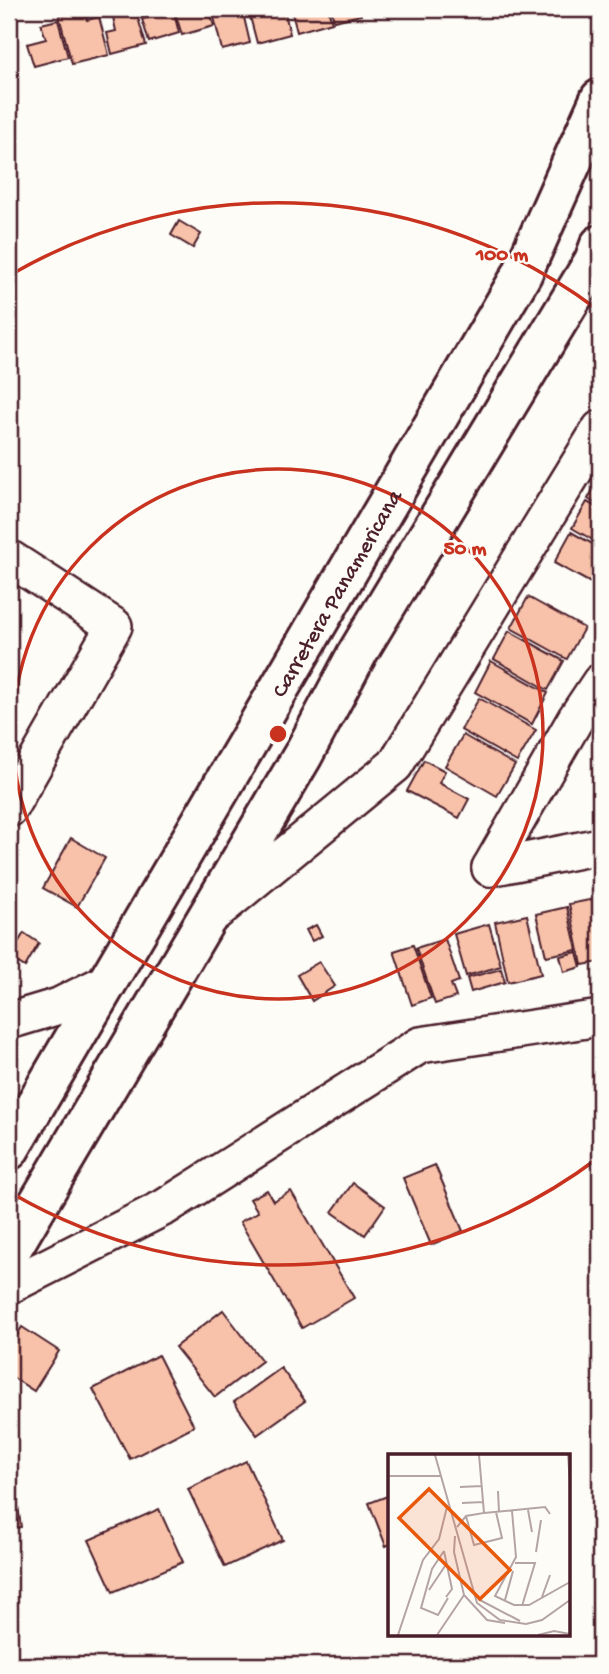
<svg xmlns="http://www.w3.org/2000/svg" width="609" height="1674" font-family="'Gochi Hand',sans-serif">
	<rect width="100%" height="100%" fill="#fdfcf7"/>
	<filter id="ink" filterUnits="userSpaceOnUse"><feTurbulence type="fractalNoise" baseFrequency=".0143" numOctaves="2"/><feDisplacementMap in="SourceGraphic" scale="14" xChannelSelector="R" yChannelSelector="G"/><feConvolveMatrix kernelMatrix="1 2 1 2 8 2 1 2 1" color-interpolation-filters="sRGB"/></filter>
	<g filter="url(#ink)">
		<g fill="#f8c2aa" stroke="#4a1f2b" stroke-width="2">
			<polygon points="71,9 84,9 87,20 99,17 109,55 72,64 59,16 72,13"/>
			<polygon points="149,9 173,9 179,33 149,42 142,19 148,18 146,10"/>
			<polygon points="174,9 209,9 214,26 182,35"/>
			<polygon points="212,9 242,9 250,43 222,50"/>
			<polygon points="248,9 284,9 290,34 257,43"/>
			<polygon points="291,9 328,9 332,22 297,32"/>
			<polygon points="331,9 360,9 361,15 334,21"/>
			<polygon points="136,11 146,45 112,54 107,33 116,31 113,17"/>
			<polygon points="58,20 68,57 34,66 27,44 46,39 41,24"/>
			<polygon points="179,221 201,234 193,248 171,235"/>
			<polygon points="600,477 600,506 588,499"/>
			<polygon points="587,502 600,509 600,544 572,528"/>
			<polygon points="571,532 600,548 600,588 554,563"/>
			<polygon points="528,597 584,628 567,659 511,628"/>
			<polygon points="509,631 564,661 548,690 494,659"/>
			<polygon points="491,661 548,693 532,724 475,692"/>
			<polygon points="479,698 536,730 517,762 461,730"/>
			<polygon points="463,735 515,765 497,796 445,766"/>
			<polygon points="424,760 445,771 439,783 469,799 459,818 407,791"/>
			<polygon points="71,838 105,858 77,907 43,888"/>
			<polygon points="600,898 600,962 582,965 569,904"/>
			<polygon points="567,907 577,950 546,956 536,914"/>
			<polygon points="527,915 541,974 508,982 495,922"/>
			<polygon points="489,924 501,966 466,976 454,934"/>
			<polygon points="316,925 322,936 312,941 306,930"/>
			<polygon points="24,933 39,943 25,967 9,957"/>
			<polygon points="445,939 459,981 451,984 456,997 435,1004 416,948"/>
			<polygon points="413,945 431,998 412,1005 394,951"/>
			<polygon points="577,952 581,967 564,972 560,956"/>
			<polygon points="319,962 335,986 312,1001 297,975"/>
			<polygon points="501,969 505,982 471,992 467,978"/>
			<polygon points="435,1165 463,1231 431,1245 403,1178"/>
			<polygon points="353,1183 385,1206 365,1235 332,1212"/>
			<polygon points="267,1190 273,1201 291,1191 354,1298 302,1328 240,1222 258,1212 250,1199"/>
			<polygon points="223,1310 262,1361 215,1397 175,1347"/>
			<polygon points="22,1327 59,1351 34,1391 9,1375 9,1348"/>
			<polygon points="158,1355 194,1426 130,1459 93,1389"/>
			<polygon points="281,1368 305,1401 257,1435 234,1402"/>
			<polygon points="246,1461 283,1540 225,1567 188,1489"/>
			<polygon points="9,1466 12,1466 21,1527 9,1529"/>
			<polygon points="390,1495 390,1544 386,1546 369,1503"/>
			<polygon points="159,1509 183,1562 113,1592 89,1540"/>
		</g>
		<g fill="none" stroke-linecap="round" stroke-linejoin="round">
			<defs>
				<g id="street">
					<polyline points="9,558 114,626 9,809"/>
					<polyline points="490,868 576,718 600,682"/>
					<polyline points="490,868 600,846"/>
					<polyline points="211,916 395,765 600,429"/>
					<polyline points="9,1021 59,1006 107,982"/>
					<polyline points="9,1286 165,1207 420,1045 600,1018"/>
				</g>
				<g id="highway">
					<path id="s1" d="M9 1150 522 274 600 99"/>
					<polyline points="9,1253 303,755 358,652 594,261 600,245"/>
				</g>
			</defs>
			<use href="#street" stroke="#4a1f2b" stroke-width="40"/>
			<use href="#highway" stroke="#4a1f2b" stroke-width="44"/>
			<use href="#street" stroke="#fdfcf7" stroke-width="35"/>
			<use href="#highway" stroke="#fdfcf7" stroke-width="38"/>
		</g>
	</g>
	<g fill="none" stroke="#c8321e" stroke-width="3.5">
		<circle cx="278" cy="734" r="265"/>
		<path d="M598 1158A531 531 0 0 1 13 1194M12 274A531 531 0 0 1 598 310"/>
	</g>
	<g text-anchor="middle" stroke-width="5" stroke-linejoin="round" paint-order="stroke">
		<g font-size="23" fill="#4a1f2b" stroke="#fdfcf7">
			<text dy="8" stroke="none"><textPath href="#s1" startOffset="646">Carretera Panamericana</textPath></text>
		</g>
	</g>
	<g transform="translate(388 1454)">
		<rect width="182" height="182" fill="#fdfcf7"/>
		<path fill="none" stroke="#b5a4a5" stroke-width="2" d="M47 1 89 149 112 166 138 170 154 166 182 146M180 1 182 30M0 22H52M72 33 94 32M110 37 111 58M74 49 95 48M140 56 144 78M124 57 128 103 107 142 126 151H141L182 128M96 59 157 53 162 60M78 62 86 91 114 84 108 58M69 73 78 62 96 59 91 1M67 82 66 98 76 141 99 166 117 169M56 97 44 115 33 154 50 161 60 144M56 97 64 135 58 143M148 98 153 66M127 109H147L134 152M41 136 59 109M154 143 162 121M90 145 132 167M117 146 125 117M10 181 35 106 51 85 59 53M49 181 76 141M150 181 166 177 182 180"/>
		<path fill="#e8590c" fill-opacity="0.15" stroke="#e8590c" stroke-width="3.5" d="M41 35 122 116 92 145 11 64Z"/>
		<rect width="182" height="182" fill="none" stroke="#4a1f2b" stroke-width="3.5"/>
	</g>
	<circle cx="278" cy="734" r="10" fill="#c8321e" stroke="#fdfcf7" stroke-width="3.5"/>
	<g font-size="21" text-anchor="middle" font-weight="bold" fill="#c8321e" stroke="#fdfcf7" stroke-width="5" stroke-linejoin="round" paint-order="stroke">
		<text x="502" y="260">100 m</text>
		<text x="465" y="554">50 m</text>
	</g>
	<rect width="609" height="1674" fill="none" stroke="#fdfcf7" stroke-width="35"/>
	<rect x="18" y="18" width="574" height="1639" fill="none" stroke="#4a1f2b" stroke-width="2.5" filter="url(#ink)"/>
</svg>
